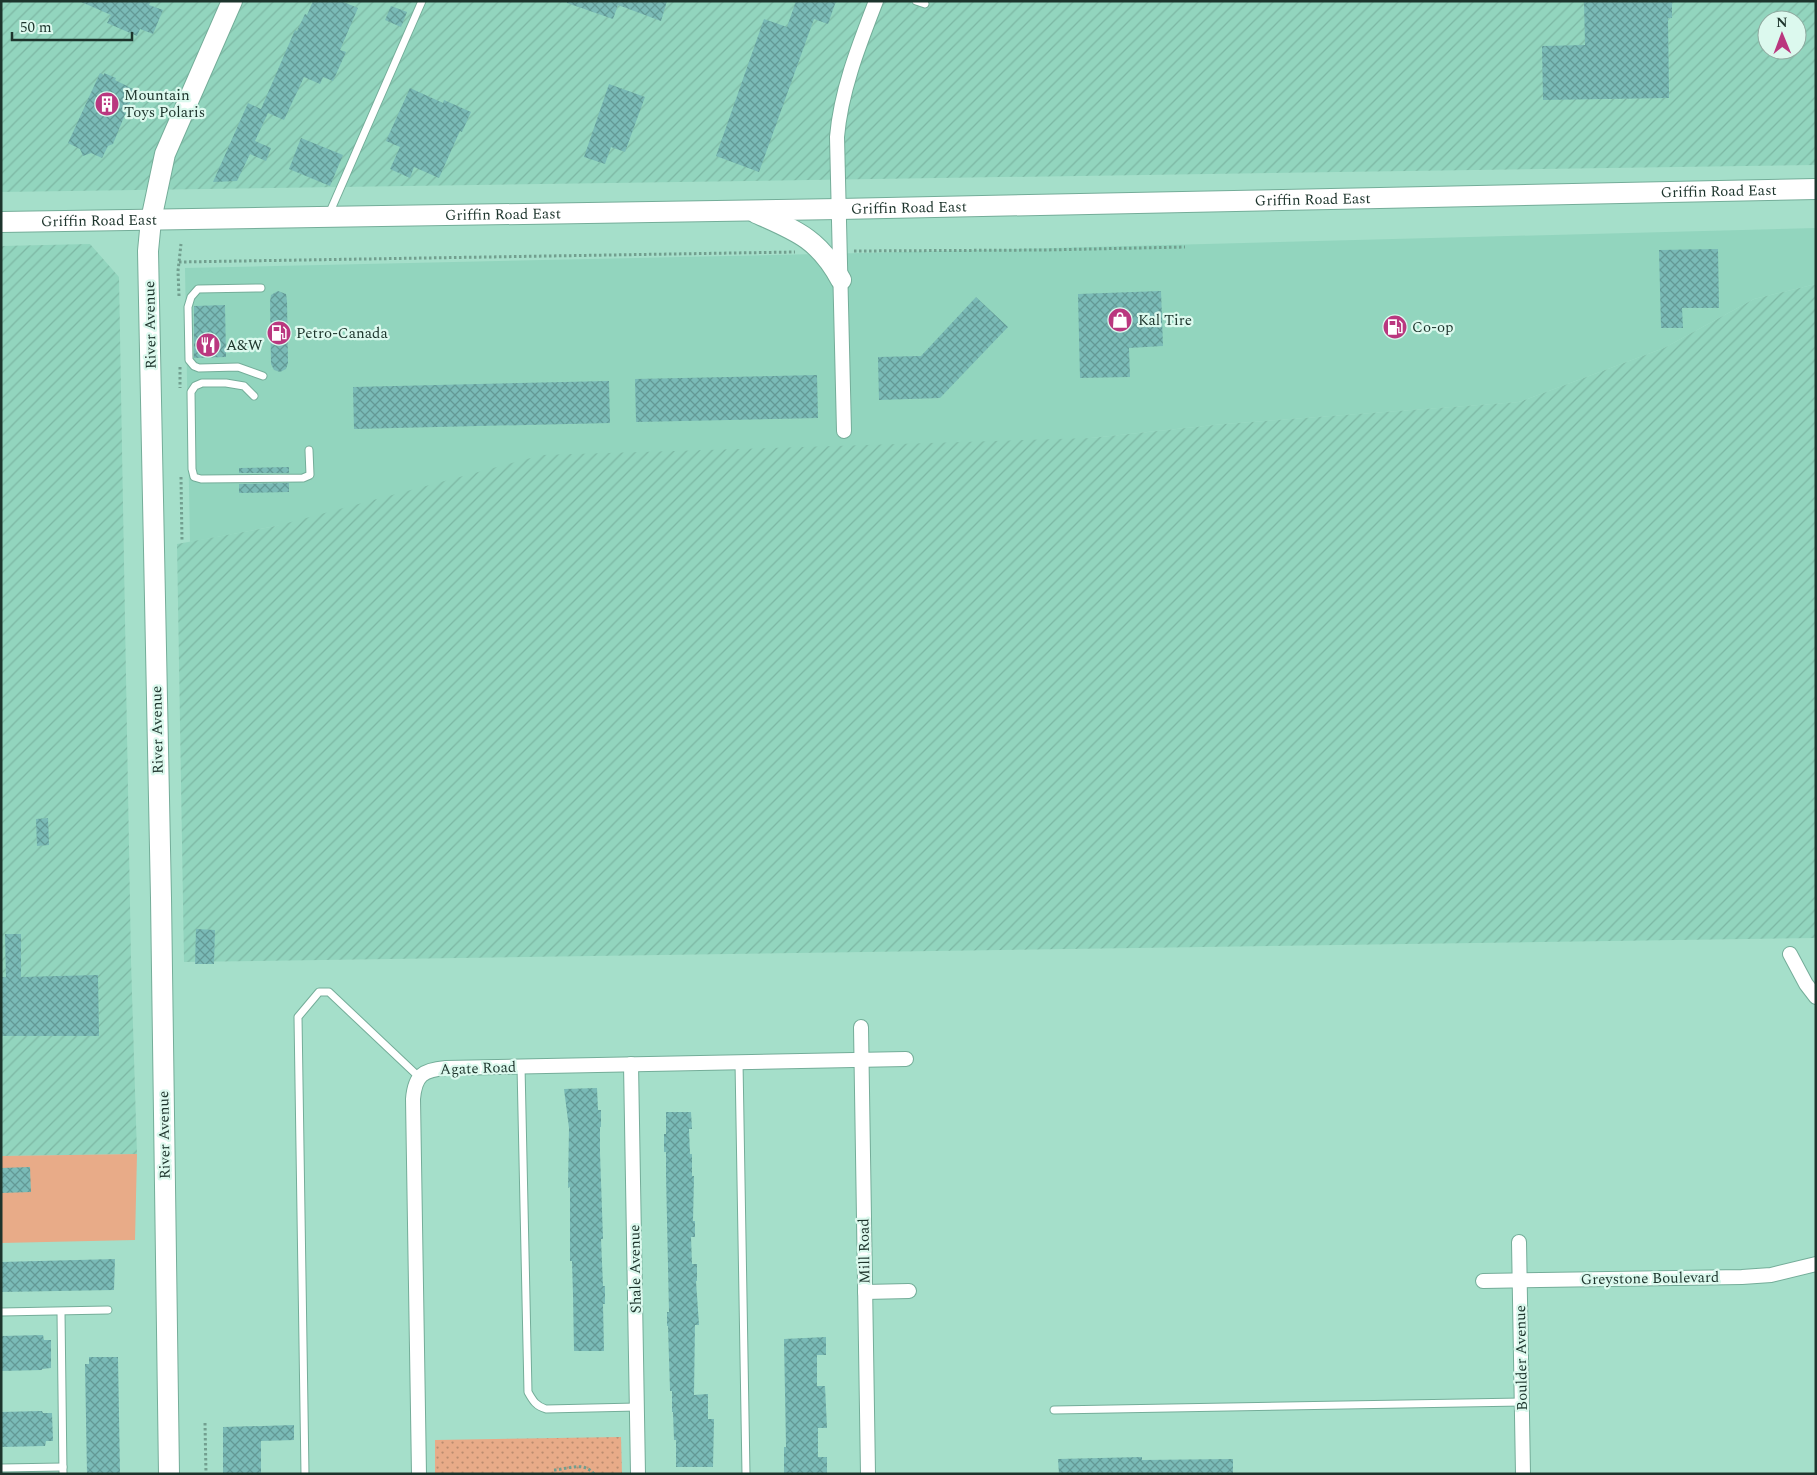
<svg xmlns="http://www.w3.org/2000/svg" width="1817" height="1475" font-family="Spectral,serif">
	<defs>
		<pattern id="industrial-furrows" width="10" height="10" patternUnits="userSpaceOnUse" patternTransform="scale(1.25)"><rect width="10" height="10" fill="#92d5be"/><path d="M-1 1l2-2M0 10L10 0M9 11l2-2" fill="none" stroke="#7db7a3"/></pattern>
		<pattern id="park-dots" width="8" height="8" patternUnits="userSpaceOnUse" patternTransform="scale(1.25)"><rect width="8" height="8" fill="#e8ab88"/><path d="M2 2h.1M6 6h.1" fill="none" stroke="#bb8c6f" stroke-width="1.8" stroke-linecap="round"/></pattern>
		<pattern id="building-cross-hatch" width="8" height="8" patternUnits="userSpaceOnUse" patternTransform="scale(1.25)"><rect width="8" height="8" fill="#7abbb7"/><path d="M0 0l8 8M0 8l8-8" fill="none" stroke="#639995"/></pattern>
	</defs>
	<rect width="100%" height="100%" fill="#a5dfca"/>
	<polygon fill="#92d5be" points="1816,228 1816,284 1754,299 1664,348 1519,402 1224,424 1091,438 276,526 190,542 185,268 862,253"/>
	<g fill="url(#industrial-furrows)" fill-rule="evenodd">
		<path d="M1 1H1816V165L1 192ZM1767 20H1797V50H1767Z"/>
		<polygon points="90,244 119,277 131,961 137,1154 1,1156 1,246"/>
		<polygon points="1816,284 1816,938 184,962 177,544 276,526 542,455 1091,438 1224,424 1519,402 1664,348 1754,299"/>
	</g>
	<polygon fill="#e8ab88" points="137,1154 135,1240 1,1243 1,1156"/>
	<polygon fill="url(#park-dots)" points="621,1437 622,1474 435,1474 435,1440"/>
	<g fill="url(#building-cross-hatch)">
		<polygon points="79,1 151,1 149,5 163,10 153,34 140,29 137,36 107,23 111,15"/>
		<polygon points="313,1 341,1 358,8 340,50 346,52 333,81 323,77 320,84 304,77 284,120 268,113 255,141 271,148 266,161 250,154 237,181 213,182 248,103 261,109 295,30 297,31 305,14 307,15"/>
		<polygon points="567,1 667,1 661,21 618,5 613,19 567,3"/>
		<polygon points="796,1 836,1 828,24 814,19 759,172 716,156 764,19 787,27"/>
		<polygon points="1584,1 1672,2 1672,18 1668,18 1669,98 1543,100 1542,46 1585,45"/>
		<polygon points="391,6 407,12 401,27 385,20"/>
		<polygon points="100,73 104,75 104,73 116,78 115,80 135,90 113,144 108,146 102,158 91,153 83,156 80,149 68,143"/>
		<polygon points="609,84 645,97 625,152 611,147 605,164 584,157"/>
		<polygon points="410,88 443,103 444,100 471,112 462,132 460,131 439,178 414,167 410,178 390,169 400,147 386,141"/>
		<polygon points="301,138 343,155 330,186 289,169"/>
		<polygon points="1718,249 1719,308 1682,308 1683,328 1661,328 1659,250"/>
		<polygon points="278,291 286,294 287,301 288,363 286,369 280,372 274,370 271,364 270,302 271,295"/>
		<polygon points="1161,291 1163,346 1129,348 1130,377 1080,378 1078,294"/>
		<polygon points="976,297 1008,327 940,398 879,400 878,357 921,356"/>
		<polygon points="225,305 226,357 194,358 194,306"/>
		<polygon points="817,375 818,418 636,422 635,379"/>
		<polygon points="609,381 610,423 354,429 353,387"/>
		<polygon points="289,467 289,473 239,473 239,468"/>
		<polygon points="289,483 289,492 239,493 239,484"/>
		<polygon points="48,818 49,845 37,846 36,819"/>
		<polygon points="196,929 215,930 214,964 195,964"/>
		<polygon points="5,934 21,934 21,977 98,975 99,1036 1,1036 1,977 6,977"/>
		<polygon points="597,1088 598,1110 601,1110 601,1127 600,1127 600,1153 603,1239 601,1239 603,1286 605,1286 605,1304 603,1304 604,1351 574,1351 573,1294 572,1261 570,1261 570,1187 568,1188 569,1128 564,1089"/>
		<polygon points="666,1112 691,1112 692,1129 689,1129 690,1154 692,1154 692,1176 694,1176 693,1221 695,1221 695,1237 691,1237 692,1264 697,1264 697,1281 696,1281 699,1325 695,1325 694,1395 708,1394 708,1419 714,1419 713,1467 676,1467 676,1440 674,1440 673,1412 672,1412 672,1391 670,1391 668,1326 667,1326 667,1312 669,1312 666,1174 666,1152 664,1152 664,1134 666,1134"/>
		<polygon points="30,1167 31,1192 1,1193 1,1168"/>
		<polygon points="115,1259 114,1290 1,1292 1,1262"/>
		<polygon points="43,1335 44,1340 51,1340 51,1368 42,1369 42,1370 1,1371 1,1336"/>
		<polygon points="826,1337 826,1355 817,1355 817,1386 825,1386 827,1428 818,1428 818,1457 827,1457 827,1474 784,1474 784,1447 786,1447 784,1339"/>
		<polygon points="89,1357 118,1357 120,1474 87,1474 85,1364 89,1364"/>
		<polygon points="42,1411 43,1413 52,1413 53,1441 46,1441 45,1446 1,1447 1,1412"/>
		<polygon points="294,1425 294,1440 261,1441 261,1474 223,1474 223,1427"/>
		<polygon points="1142,1457 1142,1460 1233,1459 1233,1474 1059,1474 1058,1459"/>
	</g>
	<g fill="none" stroke-linecap="round" stroke-linejoin="round">
		<defs>
			<g id="lane">
				<polyline points="916,1 925,4"/>
				<polyline points="329,214 422,1"/>
				<polyline points="261,288 198,289 191,297 188,307 189,360 194,366 199,368 238,367 263,376"/>
				<polyline points="254,396 244,386 226,383 202,383 195,386 191,392 192,469 194,477 201,479 303,478 310,475 309,450"/>
				<polyline points="739,1062 746,1474"/>
				<path d="M521 1066 528 1392C533 1401 536 1406 546 1409L637 1407"/>
				<polyline points="1,1312 108,1310"/>
				<polyline points="61,1312 63,1474"/>
				<polyline points="1054,1410 1522,1402"/>
				<polyline points="1,1468 63,1467"/>
				<polyline points="305,1474 298,1017 319,992 329,992 419,1077"/>
			</g>
			<g id="street">
				<path d="M844 431 837 137C841 90 859 45 876 1"/>
				<polyline points="1790,954 1806,984 1816,997"/>
				<polyline points="861,1027 868,1474"/>
				<polyline points="631,1064 638,1474"/>
				<polyline points="1519,1242 1523,1474"/>
				<polyline points="1483,1281 1742,1277 1771,1275 1816,1264"/>
				<polyline points="865,1292 909,1291"/>
				<path d="M419 1474 413 1099C415 1075 423 1070 446 1068L906 1059"/>
			</g>
			<g id="secondary">
				<path d="M756 213C797 231 819 239 841 280"/>
				<path id="s1" d="M1 222 839 209 1816 189"/>
				<polyline points="169,1474 161,898 148,251 151,220 165,154 232,1"/>
			</g>
		</defs>
		<use href="#lane" stroke="#74ad99" stroke-width="9"/>
		<use href="#street" stroke="#74ad99" stroke-width="16"/>
		<use href="#secondary" stroke="#74ad99" stroke-width="22"/>
		<g stroke="#729f8f" stroke-width="3" stroke-dasharray="2.5 2.5" stroke-linecap="butt">
			<polyline points="854,251 1044,250 1185,247"/>
			<polyline points="179,262 795,252"/>
			<polyline points="179,296 178,271 181,244"/>
			<polyline points="180,367 180,388"/>
			<polyline points="181,477 182,541"/>
			<polyline points="205,1423 206,1474"/>
			<path d="M554 1470C569 1469 583 1461 594 1474"/>
		</g>
		<use href="#lane" stroke="#fff" stroke-width="7"/>
		<use href="#street" stroke="#fff" stroke-width="14"/>
		<use href="#secondary" stroke="#fff" stroke-width="20"/>
	</g>
	<defs>
		<symbol id="building-disc" viewBox="-11 -11 22 22"><circle r="9.5" fill="#ba377f" stroke="#dcf9ee"/><path d="M-4-6H4V6H1V3H-1V6H-4ZM-2.5-4.3h1.7v1.8h-1.7ZM.8-4.3h1.7v1.8H.8ZM-2.5-1h1.7V.8h-1.7ZM.8-1h1.7V.8H.8Z" fill="#fff"/></symbol>
		<symbol id="shop-disc" viewBox="-11 -11 22 22"><circle r="9.5" fill="#ba377f" stroke="#dcf9ee"/><path d="M-5-2.5h2.3a2.7 3.5 0 0 1 5.4 0H5L5.5 6h-11ZM-1.5-2.5h3a1.5 2.3 0 0 0-3 0Z" fill="#fff"/></symbol>
		<symbol id="fuel-disc" viewBox="-11 -11 22 22"><circle r="9.5" fill="#ba377f" stroke="#dcf9ee"/><path d="M-5.5-6h7V0h2V4h1.3V-2.5L3-4.5l.8-.8L6-3V5H2.5V1h-1V6h-7ZM-4.2-4.7v3.2H.2V-4.7Z" fill="#fff"/></symbol>
		<symbol id="restaurant-disc" viewBox="-11 -11 22 22"><circle r="9.5" fill="#ba377f" stroke="#dcf9ee"/><path d="M-5-6h1v4h1v-4h1v4h1v-4h1v5L-1.5 .5V6h-2V.5L-5-1ZM5-6V6H3V1.5H1.5Q1.5-4 5-6Z" fill="#fff"/></symbol>
	</defs>
	<g fill-rule="evenodd">
		<use href="#building-disc" x="93" y="90" width="28" height="28"/>
		<use href="#shop-disc" x="1106" y="306" width="28" height="28"/>
		<use href="#fuel-disc" x="1381" y="313" width="28" height="28"/>
		<use href="#fuel-disc" x="265" y="319" width="28" height="28"/>
		<use href="#restaurant-disc" x="194" y="331" width="28" height="28"/>
	</g>
	<g text-anchor="middle" stroke-width="4.5" stroke-linejoin="round" paint-order="stroke">
		<g font-size="15" fill="#1d342c" stroke="#dcf9ee" text-anchor="start">
			<text x="124" y="100">Mountain<tspan x="124" dy="17">Toys Polaris</tspan></text>
			<text x="1138" y="325">Kal Tire</text>
			<text x="1412" y="332">Co-op</text>
			<text x="296" y="338">Petro-Canada</text>
			<text x="226" y="350">A&amp;W</text>
		</g>
		<g font-size="15" fill="#1d342c" stroke="#dcf9ee">
			<text dy="5" stroke="none"><textPath href="#s1" startOffset="1718">Griffin Road East</textPath></text>
			<text dy="5" stroke="none"><textPath href="#s1" startOffset="1312">Griffin Road East</textPath></text>
			<text dy="5" stroke="none"><textPath href="#s1" startOffset="908">Griffin Road East</textPath></text>
			<text dy="5" stroke="none"><textPath href="#s1" startOffset="502">Griffin Road East</textPath></text>
			<text dy="5" stroke="none"><textPath href="#s1" startOffset="98">Griffin Road East</textPath></text>
			<text transform="translate(150 325) rotate(-91)" y="5">River Avenue</text>
			<text transform="translate(157 730) rotate(-91)" y="5">River Avenue</text>
			<text transform="translate(478 1068) rotate(-2)" y="5">Agate Road</text>
			<text transform="translate(164 1135) rotate(-91)" y="5">River Avenue</text>
			<text transform="translate(864 1251) rotate(-91)" y="5">Mill Road</text>
			<text transform="translate(635 1269) rotate(-91)" y="5">Shale Avenue</text>
			<text transform="translate(1650 1278) rotate(-1)" y="5">Greystone Boulevard</text>
			<text transform="translate(1521 1358) rotate(-91)" y="5">Boulder Avenue</text>
		</g>
	</g>
	<rect width="1817" height="1475" fill="none" stroke="#1d342c" stroke-width="5"/>
	<g transform="translate(1782 35) rotate(359)"><circle r="24" fill="#dcf9ee" stroke="#90aaa0"/>
	<path d="M0-4L9 19L0 12L-9 19Z" fill="#ba377f"/>
	<text y="-8" font-size="14" font-weight="bold" text-anchor="middle" fill="#1d342c">N</text>
	</g>
	<path d="M12 32v8h120v-8" fill="none" stroke="#1d342c" stroke-width="2.5"/>
	<text x="20" y="32" font-size="15" fill="#1d342c" stroke="#dcf9ee" stroke-width="4" paint-order="stroke">50 m</text>
</svg>
